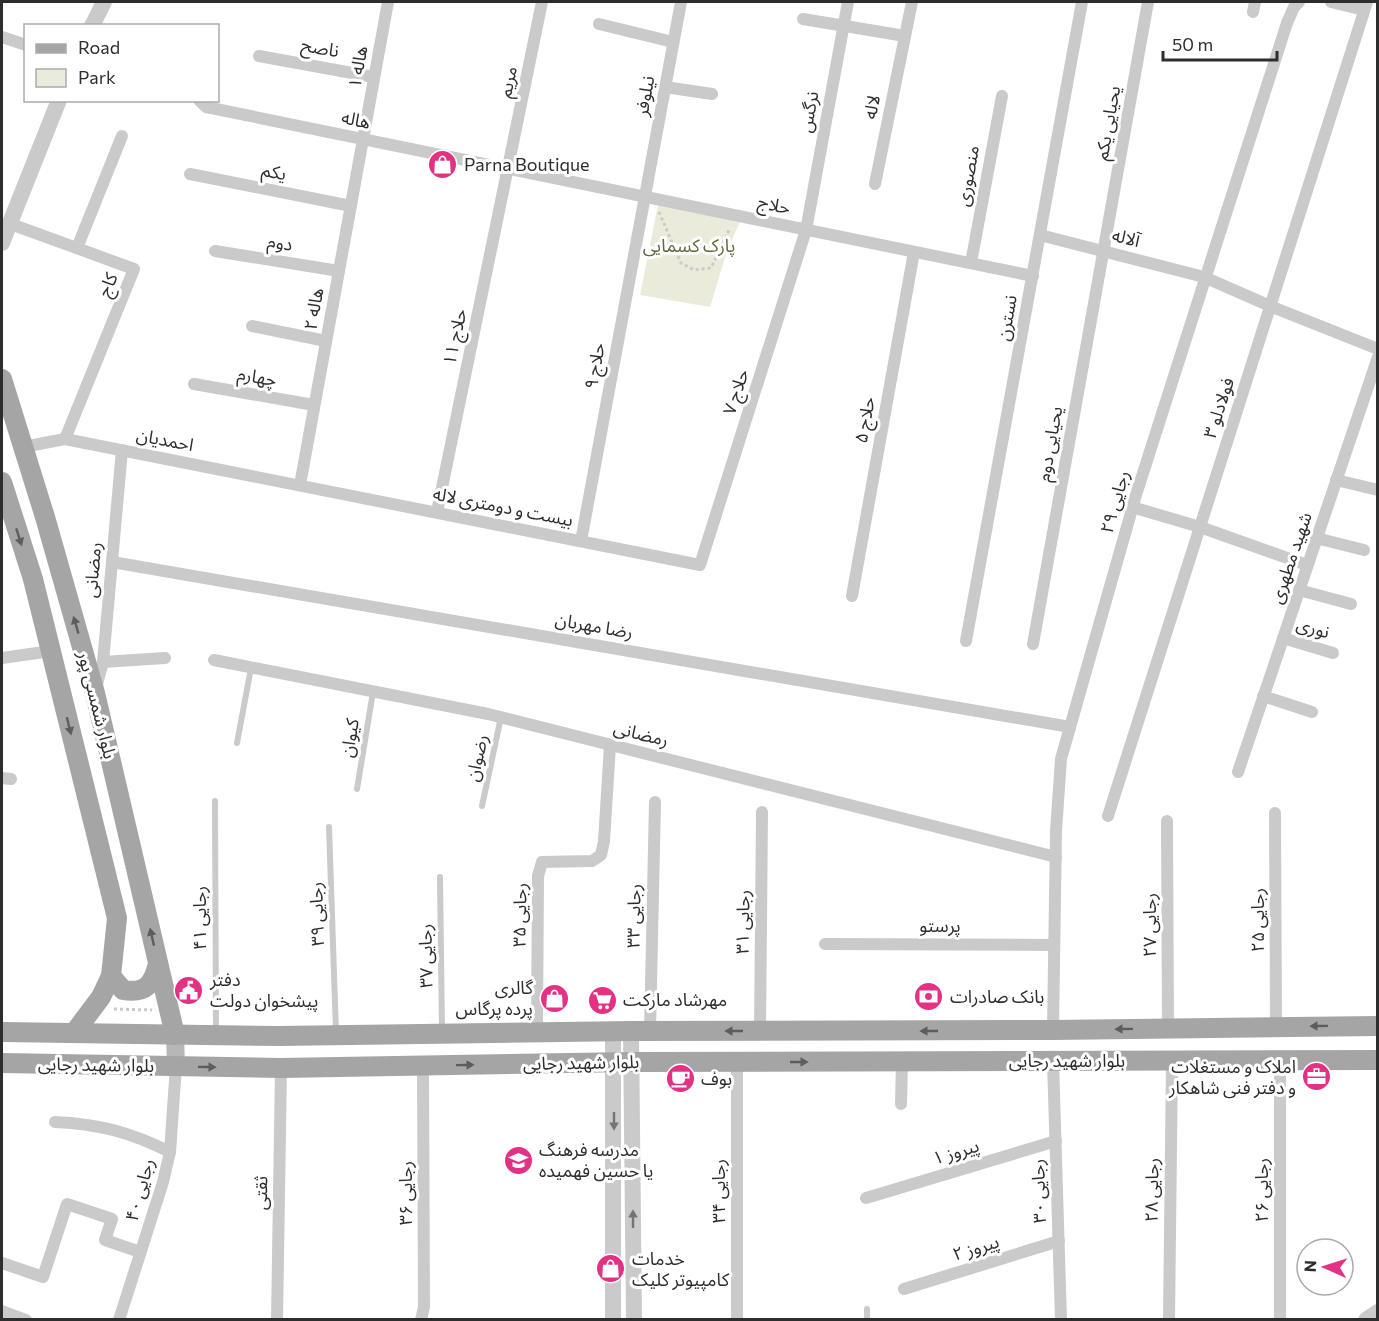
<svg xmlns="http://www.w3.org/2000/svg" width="1379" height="1321" font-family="Commissioner,'Noto Sans Arabic',sans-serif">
	<rect width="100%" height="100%" fill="#fff"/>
	<polygon fill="#eaebdb" points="659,200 742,217 727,251 710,307 640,295"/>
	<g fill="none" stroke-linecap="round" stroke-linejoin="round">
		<g stroke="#cacaca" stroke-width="3" stroke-dasharray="3 3" stroke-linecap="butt">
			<polyline points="659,212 681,263 694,270 711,268 730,228"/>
			<polyline points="114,1009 152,1010"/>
		</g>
		<g stroke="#cacaca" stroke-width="6">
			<polyline points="237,743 251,668"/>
			<polyline points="357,789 373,692"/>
			<polyline points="215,801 216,1032"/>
			<polyline points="482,806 501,717"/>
			<polyline points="329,827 336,1032"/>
			<polyline points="440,877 442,1031"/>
			<polyline points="867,1309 867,1320"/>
		</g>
		<g stroke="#cacaca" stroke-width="12">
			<polyline points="1331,2 1364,10"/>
			<polyline points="1253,12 1255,2"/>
			<polyline points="803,19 905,36"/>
			<polyline points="599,24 673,42"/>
			<polyline points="2,37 26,45"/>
			<polyline points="259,56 374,77"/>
			<polyline points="665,87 712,94"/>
			<polyline points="199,100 206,107 1033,276"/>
			<polyline points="190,174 351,206"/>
			<polyline points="875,184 912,2"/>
			<polyline points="8,223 134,269 65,439"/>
			<polyline points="1040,235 1204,277 1270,306 1378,349"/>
			<polyline points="77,248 122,136"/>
			<polyline points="215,251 339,271"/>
			<polyline points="971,263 1002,96"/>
			<polyline points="252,326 326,341"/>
			<polyline points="194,384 314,405"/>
			<polyline points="23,447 65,439 700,565 806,230 848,2"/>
			<polyline points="1336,480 1378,490"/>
			<polyline points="300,485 388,2"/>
			<polyline points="1132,507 1200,527 1307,565"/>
			<polyline points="437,512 542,2"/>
			<polyline points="1316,538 1364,550"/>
			<polyline points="581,541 681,2"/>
			<polyline points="112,562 1070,727"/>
			<polyline points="1299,590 1351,604"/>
			<polyline points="852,596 914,252"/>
			<polyline points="1283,638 1333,653"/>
			<polyline points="966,641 1082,2"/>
			<polyline points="1033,644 1148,2"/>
			<polyline points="2,658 51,651"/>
			<polyline points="214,660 488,714 1056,857"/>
			<polyline points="103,662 165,658"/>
			<polyline points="96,688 103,662 122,450"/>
			<polyline points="1263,696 1312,712"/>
			<polyline points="1238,772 1378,357"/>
			<polyline points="2,778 11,779"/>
			<polyline points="1275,813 1276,1027"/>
			<polyline points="1108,816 1367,2"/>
			<polyline points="1167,821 1168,1028"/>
			<polyline points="825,944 1054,945"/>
			<polyline points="1053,1030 1056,831 1061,759 1136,495 1287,23 1294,7 1299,2"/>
			<polyline points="650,1031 655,802"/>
			<polyline points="760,1032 762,812"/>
			<polyline points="537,1033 538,876 542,862 592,861 601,855 604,841 610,745"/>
			<polyline points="1280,1060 1280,1320"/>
			<polyline points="1053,1061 1061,1320"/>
			<polyline points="737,1062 737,1320"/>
			<polyline points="901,1104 902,1061"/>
			<path d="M55 1122C99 1124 130 1132 170 1152"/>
			<polyline points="866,1198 1056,1141"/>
			<polyline points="2,1263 43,1277 67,1204 112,1219 105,1240 140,1252"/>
			<polyline points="904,1289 1059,1241"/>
			<polyline points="2,1311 26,1320"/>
			<polyline points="119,1320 163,1182 170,1152 176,1066"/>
			<polyline points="277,1320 281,1068"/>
			<polyline points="421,1320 424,1307 423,1065"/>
			<polyline points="1169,1320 1172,1060"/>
		</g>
		<g stroke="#cacaca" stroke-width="16">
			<polyline points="92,26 104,2"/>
			<polyline points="2,243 59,100"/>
			<polyline points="631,1031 634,1320"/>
			<polyline points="613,1320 613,1032"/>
			<polyline points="1366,1320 1378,1312"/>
		</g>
		<polyline stroke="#b7b7b7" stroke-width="18" points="175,1035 176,1066"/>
		<g stroke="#a5a5a5" stroke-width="20">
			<polyline points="2,379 45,517 95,693 175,1035"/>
			<polyline points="2,482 33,579 117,918 111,976 101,997 74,1033"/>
			<path d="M111 976 123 990C146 994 153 984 158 964"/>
			<polyline points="2,1032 279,1036 631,1031 1053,1030 1378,1026"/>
			<polyline points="2,1063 281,1068 631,1062 1378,1060"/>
		</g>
	</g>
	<defs><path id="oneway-solid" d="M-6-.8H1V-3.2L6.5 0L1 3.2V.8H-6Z" transform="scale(1.5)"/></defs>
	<g fill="#5d5d5d">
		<use href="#oneway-solid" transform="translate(19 537) rotate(72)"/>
		<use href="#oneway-solid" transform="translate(76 625) rotate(-106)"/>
		<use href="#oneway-solid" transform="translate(69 726) rotate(76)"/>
		<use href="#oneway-solid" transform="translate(152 937) rotate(-103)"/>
		<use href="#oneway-solid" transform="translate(1319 1026) rotate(179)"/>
		<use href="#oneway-solid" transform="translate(1124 1029) rotate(179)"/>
		<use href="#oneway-solid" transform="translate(734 1031) rotate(-180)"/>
		<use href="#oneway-solid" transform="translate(929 1031) rotate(180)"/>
		<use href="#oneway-solid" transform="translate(799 1062)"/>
		<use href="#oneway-solid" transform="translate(465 1065) rotate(-1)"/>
		<use href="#oneway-solid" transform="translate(207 1067) rotate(1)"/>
	</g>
	<g fill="#747474">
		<use href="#oneway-solid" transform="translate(614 1121) rotate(90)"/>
		<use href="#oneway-solid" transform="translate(633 1219) rotate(-90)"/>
	</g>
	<defs>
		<symbol id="shop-disc" viewBox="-11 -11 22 22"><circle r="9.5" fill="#e33184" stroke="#fff"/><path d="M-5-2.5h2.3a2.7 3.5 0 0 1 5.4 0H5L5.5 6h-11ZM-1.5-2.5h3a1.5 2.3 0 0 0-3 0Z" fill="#fff"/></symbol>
		<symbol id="civic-disc" viewBox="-11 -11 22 22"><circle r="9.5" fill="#e33184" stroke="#fff"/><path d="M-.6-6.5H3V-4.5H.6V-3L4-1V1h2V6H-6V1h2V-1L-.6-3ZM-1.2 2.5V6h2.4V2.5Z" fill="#fff"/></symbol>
		<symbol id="bank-disc" viewBox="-11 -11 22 22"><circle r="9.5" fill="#e33184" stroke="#fff"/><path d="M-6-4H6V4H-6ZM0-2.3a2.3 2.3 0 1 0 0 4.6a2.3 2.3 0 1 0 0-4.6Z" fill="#fff"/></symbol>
		<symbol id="supermarket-disc" viewBox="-11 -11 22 22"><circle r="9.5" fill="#e33184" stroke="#fff"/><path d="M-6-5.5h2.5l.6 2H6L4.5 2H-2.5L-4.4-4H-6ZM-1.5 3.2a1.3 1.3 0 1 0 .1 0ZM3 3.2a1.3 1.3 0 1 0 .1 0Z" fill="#fff"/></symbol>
		<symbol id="office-disc" viewBox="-11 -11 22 22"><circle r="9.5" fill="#e33184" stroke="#fff"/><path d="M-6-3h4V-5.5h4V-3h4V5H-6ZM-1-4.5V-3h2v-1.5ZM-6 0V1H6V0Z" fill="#fff"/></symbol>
		<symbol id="cafe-disc" viewBox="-11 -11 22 22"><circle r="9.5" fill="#e33184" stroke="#fff"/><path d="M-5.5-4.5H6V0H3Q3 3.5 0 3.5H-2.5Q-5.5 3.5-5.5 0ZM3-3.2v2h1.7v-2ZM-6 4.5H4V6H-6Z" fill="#fff"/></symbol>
		<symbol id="school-disc" viewBox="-11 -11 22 22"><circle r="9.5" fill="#e33184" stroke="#fff"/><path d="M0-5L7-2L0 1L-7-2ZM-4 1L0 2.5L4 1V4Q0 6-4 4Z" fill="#fff"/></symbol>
	</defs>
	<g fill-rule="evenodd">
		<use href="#shop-disc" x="426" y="148" width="33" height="33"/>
		<use href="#civic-disc" x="172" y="974" width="33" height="33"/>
		<use href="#bank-disc" x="912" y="980" width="33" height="33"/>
		<use href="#shop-disc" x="538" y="982" width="33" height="33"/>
		<use href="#supermarket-disc" x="586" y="984" width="33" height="33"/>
		<use href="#office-disc" x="1300" y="1060" width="33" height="33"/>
		<use href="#cafe-disc" x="664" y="1062" width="33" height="33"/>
		<use href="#school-disc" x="502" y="1144" width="33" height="33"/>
		<use href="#shop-disc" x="594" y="1252" width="33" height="33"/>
	</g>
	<g text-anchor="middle" stroke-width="6" stroke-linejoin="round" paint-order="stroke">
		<g font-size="18" fill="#2d2d2d" stroke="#fff">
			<text transform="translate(320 48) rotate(10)" y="6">ناصح</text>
			<text transform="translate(358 67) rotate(-80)" y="6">هاله ۱</text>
			<text transform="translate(508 82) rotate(-78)" y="6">مریم</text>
			<text transform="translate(645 96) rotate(-80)" y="6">نیلوفر</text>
			<text transform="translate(872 107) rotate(-79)" y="6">لاله</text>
			<text transform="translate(809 112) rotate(-80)" y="6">نرگس</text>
			<text transform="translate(356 120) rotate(12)" y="6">هاله</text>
			<text transform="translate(1108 123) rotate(-80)" y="6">یحیایی یکم</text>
			<text transform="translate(274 172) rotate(11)" y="6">یکم</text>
			<text transform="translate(968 176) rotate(-80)" y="6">منصوری</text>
			<text transform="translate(774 205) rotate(12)" y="6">حلاج</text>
			<text transform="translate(1126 238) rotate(14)" y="6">آلاله</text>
			<text transform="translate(280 243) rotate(9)" y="6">دوم</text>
			<text transform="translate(108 285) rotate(-68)" y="6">کاج</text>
			<text transform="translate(314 309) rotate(-80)" y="6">هاله ۲</text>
			<text transform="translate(1007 318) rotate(-80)" y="6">نسترن</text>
			<text transform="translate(455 337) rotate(-78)" y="6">حلاج ۱۱</text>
			<text transform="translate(595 366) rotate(-80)" y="6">حلاج ۹</text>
			<text transform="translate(257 377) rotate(10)" y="6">چهارم</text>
			<text transform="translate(736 392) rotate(-72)" y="6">حلاج ۷</text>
			<text transform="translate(1219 408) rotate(-72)" y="6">فولادلو ۳</text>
			<text transform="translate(865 420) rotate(-80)" y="6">حلاج ۵</text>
			<text transform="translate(165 440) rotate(11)" y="6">احمدیان</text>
			<text transform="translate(1050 444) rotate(-80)" y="6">یحیایی دوم</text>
			<text transform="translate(1115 502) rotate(-74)" y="6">رجایی ۲۹</text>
			<text transform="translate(503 507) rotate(11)" y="6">بیست و دومتری لاله</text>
			<text transform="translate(1291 558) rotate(-71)" y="6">شهید مطهری</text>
			<text transform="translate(93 570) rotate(-85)" y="6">رمضانی</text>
			<text transform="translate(594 626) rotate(10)" y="6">رضا مهربان</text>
			<text transform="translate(1313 628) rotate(16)" y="6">نوری</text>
			<text transform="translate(97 705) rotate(76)" y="6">بلوار شمسی پور</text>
			<text transform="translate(641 734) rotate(14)" y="6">رمضانی</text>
			<text transform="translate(350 738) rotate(-81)" y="6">کیوان</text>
			<text transform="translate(477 758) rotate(-78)" y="6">رضوان</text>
			<text transform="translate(317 914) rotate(-92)" y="6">رجایی ۳۹</text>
			<text transform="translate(520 915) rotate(-89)" y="6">رجایی ۳۵</text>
			<text transform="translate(634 916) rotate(-89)" y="6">رجایی ۳۳</text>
			<text transform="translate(200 918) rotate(-90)" y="6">رجایی ۴۱</text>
			<text transform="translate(1258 920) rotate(-90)" y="6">رجایی ۲۵</text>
			<text transform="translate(743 922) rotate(-89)" y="6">رجایی ۳۱</text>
			<text transform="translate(1150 925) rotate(-90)" y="6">رجایی ۲۷</text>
			<text x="940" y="932">پرستو</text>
			<text transform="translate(426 956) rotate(-91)" y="6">رجایی ۳۷</text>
			<text x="1067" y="1067">بلوار شهید رجایی</text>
			<text transform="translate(581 1063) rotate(-1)" y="6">بلوار شهید رجایی</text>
			<text transform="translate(96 1065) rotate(1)" y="6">بلوار شهید رجایی</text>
			<text transform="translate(956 1152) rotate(-17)" y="6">پیروز ۱</text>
			<text transform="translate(140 1190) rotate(-74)" y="6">رجایی ۴۰</text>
			<text transform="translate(1152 1190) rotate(-89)" y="6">رجایی ۲۸</text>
			<text transform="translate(1262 1190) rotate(-90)" y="6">رجایی ۲۶</text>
			<text transform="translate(719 1191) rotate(-90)" y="6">رجایی ۳۴</text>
			<text transform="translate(1039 1191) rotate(-92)" y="6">رجایی ۳۰</text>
			<text transform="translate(261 1193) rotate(-89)" y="6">ثقتی</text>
			<text transform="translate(406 1193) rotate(-90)" y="6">رجایی ۳۶</text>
			<text transform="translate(976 1248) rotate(-17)" y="6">پیروز ۲</text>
		</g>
		<g font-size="18" fill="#2d2d2d" stroke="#fff" text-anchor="start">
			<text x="464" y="171">Parna Boutique</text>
			<text x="210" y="986">دفتر<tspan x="210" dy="21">پیشخوان دولت</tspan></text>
			<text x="533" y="994" text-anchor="end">گالری<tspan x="533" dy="21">پرده پرگاس</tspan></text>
			<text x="950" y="1003">بانک صادرات</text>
			<text x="623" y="1006">مهرشاد مارکت</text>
			<text x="1296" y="1073" text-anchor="end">املاک و مستغلات<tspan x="1296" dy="21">و دفتر فنی شاهکار</tspan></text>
			<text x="701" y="1085">بوف</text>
			<text x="539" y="1156">مدرسه فرهنگ<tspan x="539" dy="21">یا حسین فهمیده</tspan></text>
			<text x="632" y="1265">خدمات<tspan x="632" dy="21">کامپیوتر کلیک</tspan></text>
		</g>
		<g font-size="18" fill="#62683b" stroke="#fff">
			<text x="689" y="252">پارک کسمایی</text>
		</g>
	</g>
	<rect width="1379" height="1321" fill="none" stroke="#2d2d2d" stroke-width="6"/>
	<rect x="24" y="24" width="195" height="78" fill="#ffffff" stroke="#ababab" stroke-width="1.5"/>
	<rect x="36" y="44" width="30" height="9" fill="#a5a5a5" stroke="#ababab" stroke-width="1.5"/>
	<text x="78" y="54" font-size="18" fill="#2d2d2d">Road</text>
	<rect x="36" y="69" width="30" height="18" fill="#eaebdb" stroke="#ababab" stroke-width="1.5"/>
	<text x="78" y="84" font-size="18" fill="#2d2d2d">Park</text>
	<g transform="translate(1325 1267) rotate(273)"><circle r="28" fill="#ffffff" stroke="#ababab" stroke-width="1.5"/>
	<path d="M0-4.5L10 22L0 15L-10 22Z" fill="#e33184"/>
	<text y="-9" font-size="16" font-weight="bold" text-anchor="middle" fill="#2d2d2d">N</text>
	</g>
	<path d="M1163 51v9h114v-9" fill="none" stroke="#2d2d2d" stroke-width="3"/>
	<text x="1172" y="51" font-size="18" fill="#2d2d2d" stroke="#ffffff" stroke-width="4.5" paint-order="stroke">50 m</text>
</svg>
